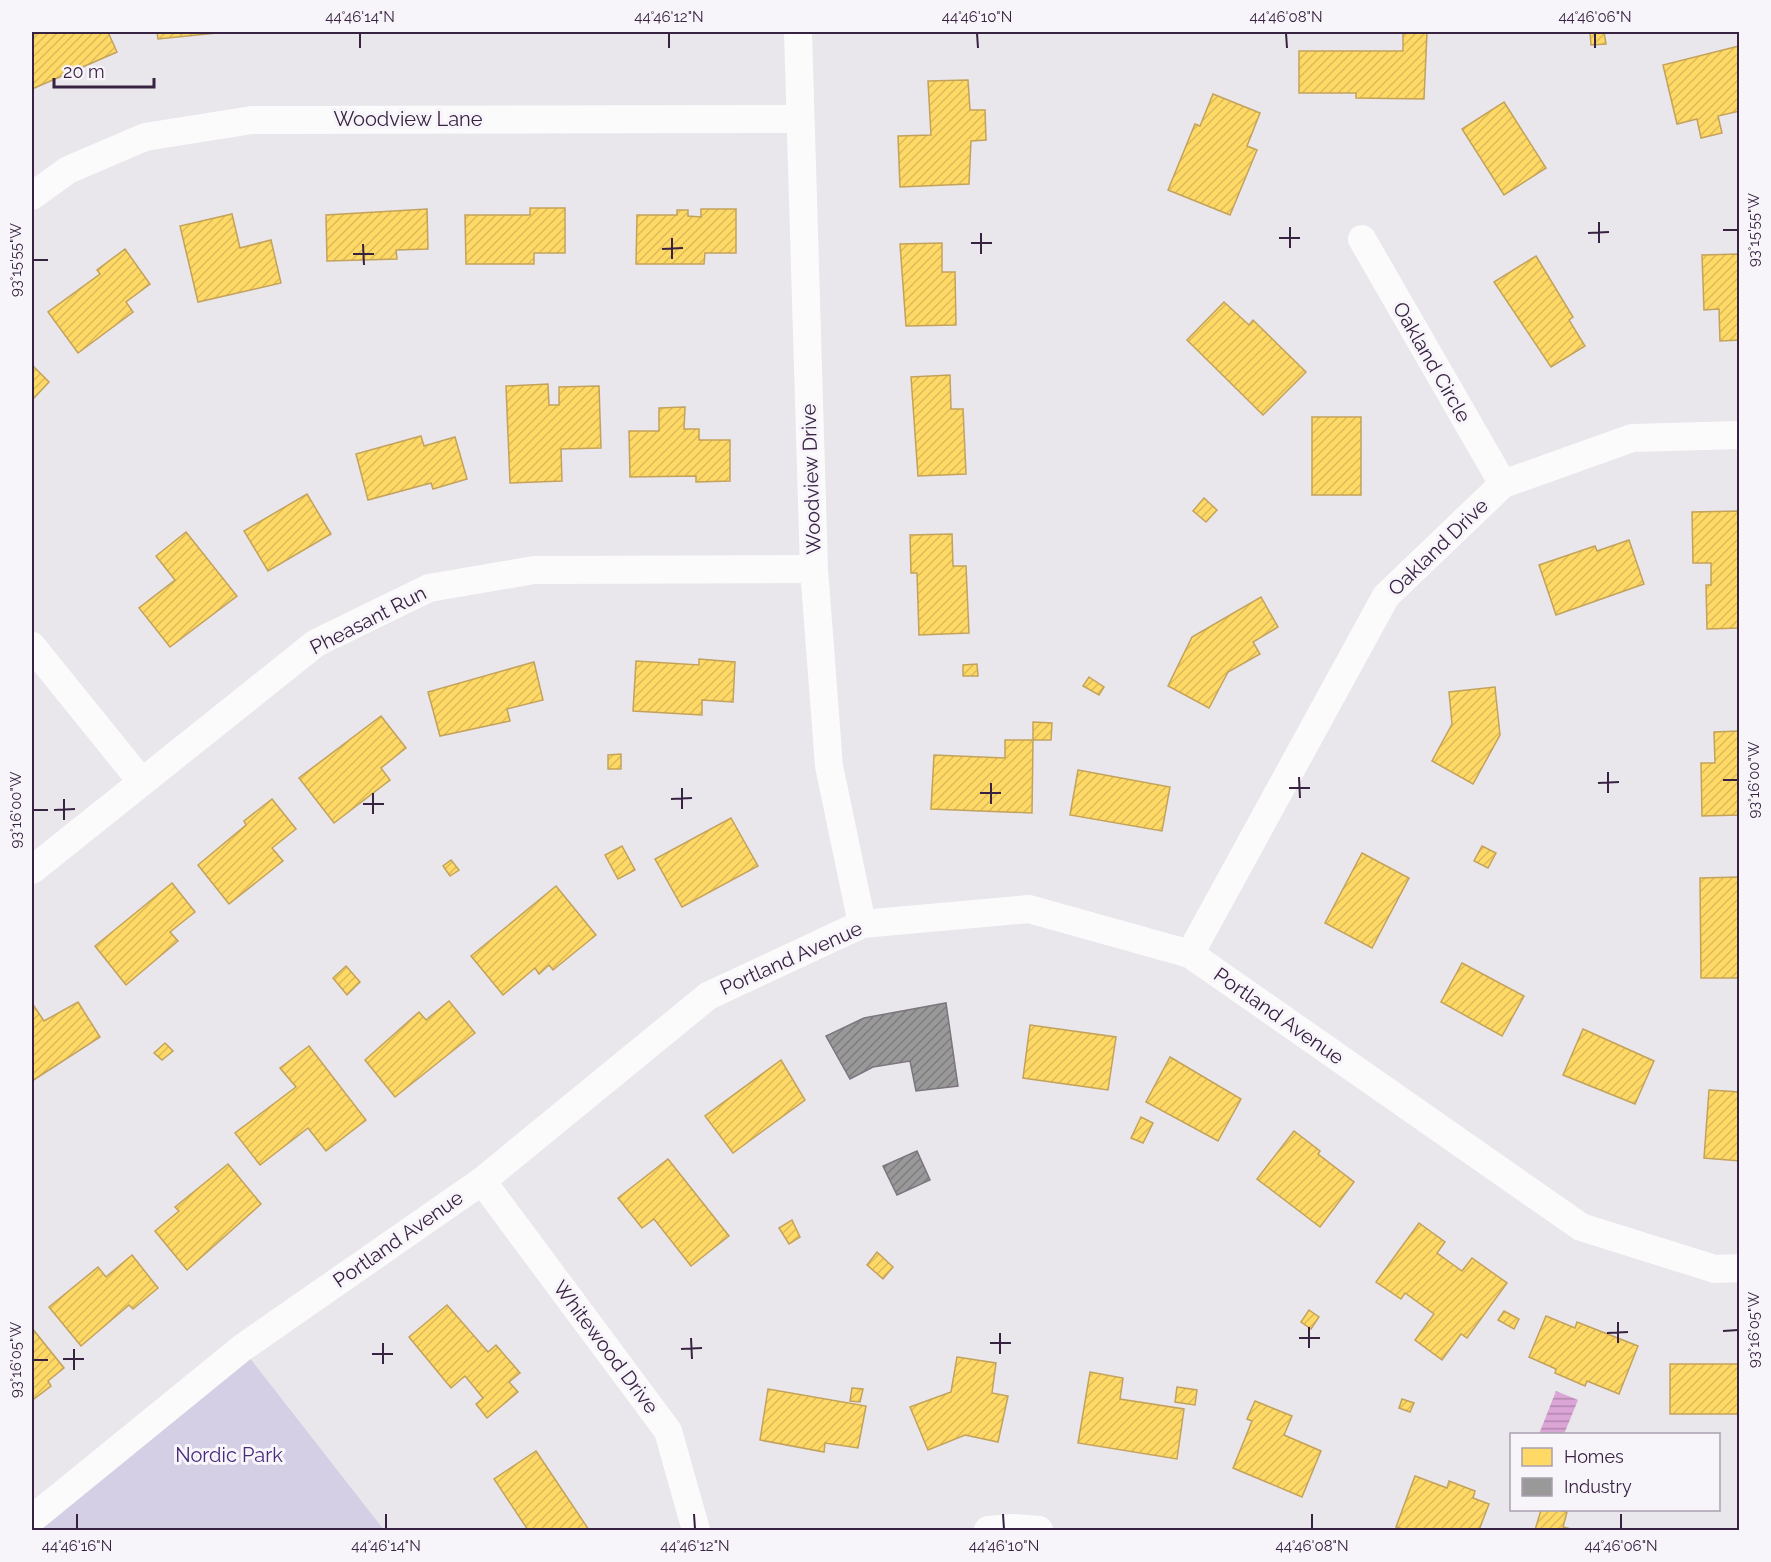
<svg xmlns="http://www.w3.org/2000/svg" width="1771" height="1562" font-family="Raleway,sans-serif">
	<defs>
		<pattern id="water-rules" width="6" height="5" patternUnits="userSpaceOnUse" patternTransform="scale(1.5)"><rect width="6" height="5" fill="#dba5d5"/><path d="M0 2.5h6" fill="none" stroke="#b386ae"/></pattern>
		<pattern id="homes-hatch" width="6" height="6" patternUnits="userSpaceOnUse" patternTransform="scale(1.5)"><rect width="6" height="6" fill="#ffd966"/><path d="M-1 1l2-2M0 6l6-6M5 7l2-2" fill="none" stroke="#dbba5a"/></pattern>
		<pattern id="industry-hatch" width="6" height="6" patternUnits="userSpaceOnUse" patternTransform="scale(1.5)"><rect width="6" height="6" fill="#999"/><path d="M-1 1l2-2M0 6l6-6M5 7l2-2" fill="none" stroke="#7e7c7e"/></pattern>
	</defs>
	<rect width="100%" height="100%" fill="#e9e6ec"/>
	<polygon fill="#d5cfe5" points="242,1348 384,1530 32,1530"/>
	<polygon fill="url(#water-rules)" points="1556,1391 1578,1400 1564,1434 1539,1434"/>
	<g fill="url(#homes-hatch)" stroke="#c3a25b" stroke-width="1.5">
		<polygon points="39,32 108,32 117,52 32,89 32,35"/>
		<polygon points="157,32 227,32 158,39"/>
		<polygon points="1403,32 1427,32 1424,99 1356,98 1356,93 1299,93 1299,51 1403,51"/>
		<polygon points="1590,32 1604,32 1606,44 1591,45"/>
		<polygon points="1739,46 1740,111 1718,116 1722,133 1701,138 1697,119 1677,124 1663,65"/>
		<polygon points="968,80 970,110 985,110 986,140 971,141 969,184 900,187 898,136 931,135 928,81"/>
		<polygon points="1213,94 1260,113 1247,146 1257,150 1230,215 1168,190 1195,124 1200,126"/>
		<polygon points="1504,102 1546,168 1504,195 1462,129"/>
		<polygon points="530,208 565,208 565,253 534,253 534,264 466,264 465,215 530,215"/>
		<polygon points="427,209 428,249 396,250 397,259 327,261 326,215"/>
		<polygon points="701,209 736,209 736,253 705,253 704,264 636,264 637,215 677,215 677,210 688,210 688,216 701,217"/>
		<polygon points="232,214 240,248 271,240 281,283 198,302 180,226"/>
		<polygon points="942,243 942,272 955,272 956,325 906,326 900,244"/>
		<polygon points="125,249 150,284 126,302 133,312 78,353 48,312 100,274 97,270"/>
		<polygon points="1740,254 1740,340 1720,341 1719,309 1704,310 1702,255"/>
		<polygon points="1536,256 1573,317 1569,320 1585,346 1551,367 1494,282"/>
		<polygon points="1224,302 1249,325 1253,320 1306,372 1263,415 1187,340"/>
		<polygon points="32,365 49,382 32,400"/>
		<polygon points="950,375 951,409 963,409 966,474 918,476 911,377"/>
		<polygon points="548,384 549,405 559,405 559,387 599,386 601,448 561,449 562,481 510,483 506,386"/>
		<polygon points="685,407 684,429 699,429 699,440 730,440 730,481 696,482 696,476 630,477 629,431 659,431 659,408"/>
		<rect x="1312" y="417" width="49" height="78"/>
		<polygon points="421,436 424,446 455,437 467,479 433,489 431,483 368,500 356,454"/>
		<polygon points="307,494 331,534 268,571 244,531"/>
		<polygon points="1204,498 1217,510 1206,522 1193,511"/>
		<polygon points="1740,511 1740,628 1707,629 1706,585 1711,585 1711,563 1693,563 1692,512"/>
		<polygon points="186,532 237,596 170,647 139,608 175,580 156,556"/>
		<polygon points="952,534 953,566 966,566 969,633 919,635 917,573 911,573 910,535"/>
		<polygon points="1629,540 1644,584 1556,615 1539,565 1595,546 1597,551"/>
		<polygon points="1261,597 1278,627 1253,642 1260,654 1228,672 1209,708 1168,686 1192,637"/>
		<polygon points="699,659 735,662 733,702 702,700 702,715 633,711 636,661 699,665"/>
		<polygon points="534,662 543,700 507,709 510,721 440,736 428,692"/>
		<polygon points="977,664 978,676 963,676 963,665"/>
		<polygon points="1089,677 1104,687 1099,695 1083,686"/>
		<polygon points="1495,687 1500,735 1473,784 1432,761 1452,724 1449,692"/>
		<polygon points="381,716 406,748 381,768 390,780 334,823 299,778"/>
		<polygon points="1033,722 1052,723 1051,740 1033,740"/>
		<polygon points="1740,731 1740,815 1702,816 1701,763 1715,763 1714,732"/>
		<polygon points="1005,740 1033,740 1032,813 931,809 934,755 1005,758"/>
		<polygon points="621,754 621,769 608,769 608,755"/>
		<polygon points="1078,770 1170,787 1162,831 1070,815"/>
		<polygon points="272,799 296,829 272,848 283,861 229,904 198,865 246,825 244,821"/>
		<polygon points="731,818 758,866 682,907 655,859"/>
		<polygon points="622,846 635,870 618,879 605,855"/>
		<polygon points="1482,846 1496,853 1488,868 1474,861"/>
		<polygon points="1362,853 1409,878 1372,948 1325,923"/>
		<polygon points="451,860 459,870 450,876 443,866"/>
		<polygon points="1740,877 1740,978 1701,978 1700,878"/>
		<polygon points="172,883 195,912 170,932 178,941 126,985 95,946"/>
		<polygon points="556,886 596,935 553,970 549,965 539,974 535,968 503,995 471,956"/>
		<polygon points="1462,963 1524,996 1502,1036 1441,1002"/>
		<polygon points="346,966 360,982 347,995 333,978"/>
		<polygon points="449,1001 475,1033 395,1097 365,1060 419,1012 426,1020"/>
		<polygon points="78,1002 100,1037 32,1081 32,1003 44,1021"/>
		<polygon points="1030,1025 1116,1037 1108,1090 1023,1078"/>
		<polygon points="1583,1029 1654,1061 1635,1104 1563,1075"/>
		<polygon points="165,1043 173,1051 162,1060 154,1053"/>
		<polygon points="309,1046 366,1120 326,1151 308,1128 260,1165 235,1133 296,1087 280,1068"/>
		<polygon points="1170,1057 1241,1099 1218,1141 1146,1102"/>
		<polygon points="781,1060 805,1100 733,1153 705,1116"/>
		<polygon points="1709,1090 1740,1092 1740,1161 1704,1158"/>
		<polygon points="1141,1117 1153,1123 1143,1143 1131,1138"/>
		<polygon points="1294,1131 1320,1151 1318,1154 1354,1182 1320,1227 1257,1179"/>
		<polygon points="668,1159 729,1236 691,1266 654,1219 642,1228 618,1198"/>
		<polygon points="228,1164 261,1204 187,1270 155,1231 179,1211 175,1207"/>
		<polygon points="792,1220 800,1237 789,1244 779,1228"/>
		<polygon points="1419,1223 1445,1242 1437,1253 1462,1271 1472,1258 1507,1283 1467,1338 1461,1334 1442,1360 1415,1340 1434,1314 1405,1293 1401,1299 1376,1282"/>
		<polygon points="877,1252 893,1267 883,1279 867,1265"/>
		<polygon points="132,1255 158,1288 133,1309 129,1305 81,1346 49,1307 98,1267 106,1277"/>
		<polygon points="447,1305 488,1352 496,1345 520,1373 509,1382 518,1392 487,1418 476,1404 483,1398 465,1376 451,1388 409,1337"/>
		<polygon points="1309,1310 1319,1317 1311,1329 1301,1322"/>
		<polygon points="1504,1311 1519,1319 1514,1329 1498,1320"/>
		<polygon points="1546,1316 1575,1328 1577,1322 1638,1346 1619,1394 1587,1381 1585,1386 1555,1373 1556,1369 1529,1357"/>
		<polygon points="32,1328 64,1368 48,1381 51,1386 34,1399 32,1397"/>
		<polygon points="957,1357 996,1363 992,1393 1008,1396 998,1442 965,1435 928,1450 910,1407 951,1392"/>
		<rect x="1670" y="1364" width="70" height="50"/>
		<polygon points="1090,1372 1123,1378 1120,1399 1184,1409 1177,1459 1078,1443"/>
		<polygon points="1177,1387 1197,1390 1195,1405 1175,1402"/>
		<polygon points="852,1388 863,1389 860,1402 850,1401"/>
		<polygon points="768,1389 866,1406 858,1448 825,1443 824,1452 760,1440"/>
		<polygon points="1402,1399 1414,1403 1410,1412 1399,1408"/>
		<polygon points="1255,1401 1292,1416 1284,1435 1321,1451 1302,1497 1233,1468 1252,1421 1247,1419"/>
		<polygon points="536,1451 589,1530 528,1530 494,1479"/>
		<polygon points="1415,1476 1447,1488 1449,1481 1475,1491 1473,1498 1489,1504 1479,1530 1406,1530 1396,1527"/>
		<polygon points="1541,1510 1558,1510 1567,1512 1563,1527 1575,1530 1535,1530"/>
	</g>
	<g fill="url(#industry-hatch)" stroke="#7c757f" stroke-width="1.5">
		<polygon points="946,1003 958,1086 916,1091 910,1061 873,1067 850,1079 826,1036 864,1018"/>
		<polygon points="917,1151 930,1180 897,1195 883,1166"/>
	</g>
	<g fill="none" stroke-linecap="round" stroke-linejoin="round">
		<g stroke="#fcfbfc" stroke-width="28">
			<polyline points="798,32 814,569 829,766 862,924"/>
			<polyline points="32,196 68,170 145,137 252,120 800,119"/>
			<polyline points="1362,239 1503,484"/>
			<polyline points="32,646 141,781"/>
			<polyline points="32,870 316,643 429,588 534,570 814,569"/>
			<polyline points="1190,954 1386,596 1503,484 1632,438 1740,435"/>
			<polyline points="482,1181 668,1431 696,1530"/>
			<polyline points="32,1519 242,1348 482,1181 708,996 862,924 1029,909 1190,954 1581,1227 1715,1269 1740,1268"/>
			<polyline points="988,1530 1014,1528 1039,1530"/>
		</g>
	</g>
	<path fill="none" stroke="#382241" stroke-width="2" d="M360 33V48M669 33V48M977 33 978 48M1286 33 1287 48M1595 33V48M1599 222V243M1290 227V248M1723 230H1738M981 233V254M1588 233 1609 232M672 238V259M1279 238H1300M971 243H992M363 244 364 265M662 249 683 248M353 254H374M33 260H48M1608 772V793M1299 777 1300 798M1723 780H1738M991 783V804M1598 783 1619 782M682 788V809M1289 788H1310M373 793V814M980 793H1001M64 799V820M671 799 692 798M363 804H384M33 810H48M54 810 75 809M1618 1322V1343M1309 1327V1348M1723 1331 1738 1330M1000 1333V1354M1607 1333 1628 1332M691 1338 692 1359M1299 1338H1320M383 1343V1364M990 1343H1011M74 1349V1370M681 1349 702 1348M372 1354H393M63 1359H84M33 1360H48M77 1514V1529M386 1514V1529M694 1514 695 1529M1003 1514 1004 1529M1312 1514V1529M1621 1514V1529"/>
	<g text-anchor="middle" stroke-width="6" stroke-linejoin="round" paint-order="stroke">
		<g font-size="20" fill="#382241" stroke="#f7f5fa">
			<text x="408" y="126">Woodview Lane</text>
			<text transform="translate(1432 362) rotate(60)" y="7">Oakland Circle</text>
			<text transform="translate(811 479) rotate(-92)" y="7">Woodview Drive</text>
			<text transform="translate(1438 547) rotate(-44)" y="7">Oakland Drive</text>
			<text transform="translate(368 620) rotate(-27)" y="7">Pheasant Run</text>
			<text transform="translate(791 958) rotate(-24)" y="7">Portland Avenue</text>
			<text transform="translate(1279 1016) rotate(35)" y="7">Portland Avenue</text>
			<text transform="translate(398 1239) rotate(-35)" y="7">Portland Avenue</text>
			<text transform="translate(606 1347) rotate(53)" y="7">Whitewood Drive</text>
		</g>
		<g font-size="20" fill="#472a7a" stroke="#f7f5fa">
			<text x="229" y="1462">Nordic Park</text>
		</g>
	</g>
	<rect width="1771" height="1562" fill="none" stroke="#f7f5fa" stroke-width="66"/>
	<rect x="1510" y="1433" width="210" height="78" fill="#f7f5fa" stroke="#aba1b0" stroke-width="1.5"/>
	<rect x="1522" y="1448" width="30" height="18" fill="#ffd966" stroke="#aba1b0" stroke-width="1.5"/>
	<text x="1564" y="1463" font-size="18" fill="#382241">Homes</text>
	<rect x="1522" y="1478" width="30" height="18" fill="#999999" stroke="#aba1b0" stroke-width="1.5"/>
	<text x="1564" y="1493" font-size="18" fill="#382241">Industry</text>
	<path d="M54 78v9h100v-9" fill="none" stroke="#382241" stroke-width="3"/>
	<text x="63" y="78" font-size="18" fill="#382241" stroke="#f7f5fa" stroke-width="4.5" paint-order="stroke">20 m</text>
	<rect x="33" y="33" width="1705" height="1496" fill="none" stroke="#382241" stroke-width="2"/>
	<g font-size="15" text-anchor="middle" fill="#382241">
		<text x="360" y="22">44°46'14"N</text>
		<text x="669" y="22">44°46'12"N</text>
		<text x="977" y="22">44°46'10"N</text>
		<text x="1286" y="22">44°46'08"N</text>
		<text x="1595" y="22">44°46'06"N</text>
		<text transform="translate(1754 230) rotate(-90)" y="5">93°15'55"W</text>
		<text transform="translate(16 260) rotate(-90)" y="5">93°15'55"W</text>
		<text transform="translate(1754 780) rotate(-90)" y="5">93°16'00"W</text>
		<text transform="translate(16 810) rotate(-90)" y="5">93°16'00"W</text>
		<text transform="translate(1754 1330) rotate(-90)" y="5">93°16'05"W</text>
		<text transform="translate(16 1360) rotate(-90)" y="5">93°16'05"W</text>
		<text x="77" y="1551">44°46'16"N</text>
		<text x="386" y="1551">44°46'14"N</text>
		<text x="695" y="1551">44°46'12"N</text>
		<text x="1004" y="1551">44°46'10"N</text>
		<text x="1312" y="1551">44°46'08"N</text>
		<text x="1621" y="1551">44°46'06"N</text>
	</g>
</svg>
